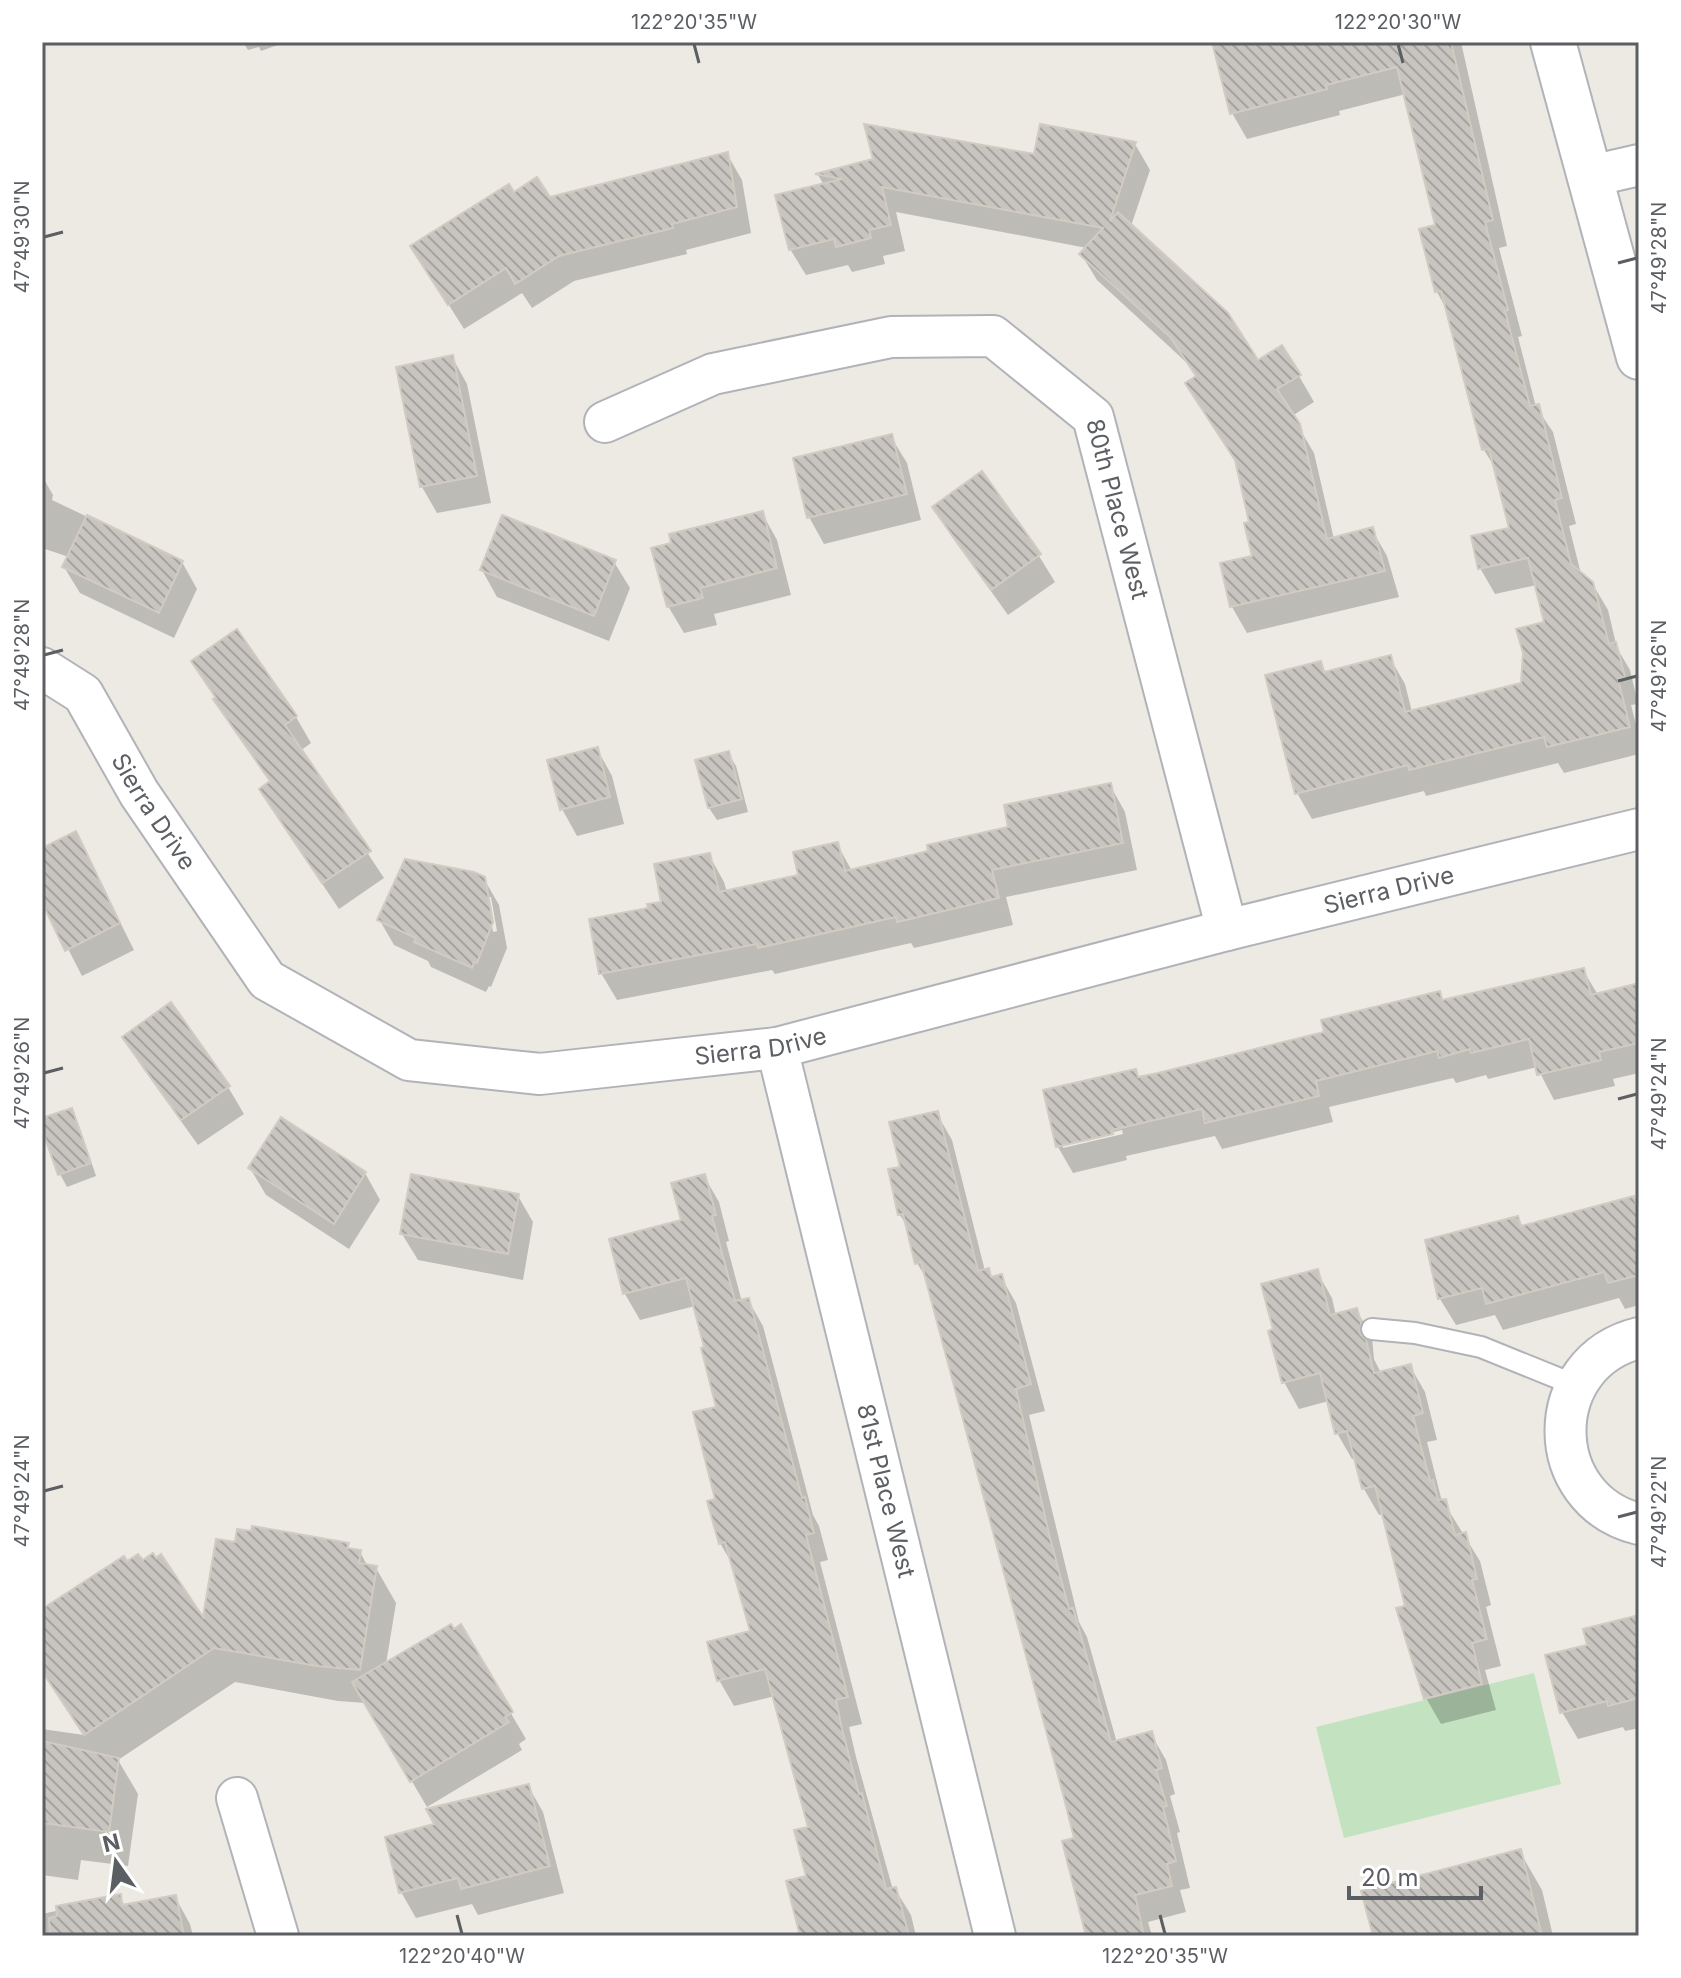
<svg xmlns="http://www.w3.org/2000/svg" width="1681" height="1978" font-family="Inter,sans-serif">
	<defs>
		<pattern id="building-back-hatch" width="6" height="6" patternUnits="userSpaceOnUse" patternTransform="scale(2)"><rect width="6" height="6" fill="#c8c5c0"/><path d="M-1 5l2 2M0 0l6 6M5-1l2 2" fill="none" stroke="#a5a39f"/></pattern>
	</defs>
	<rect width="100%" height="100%" fill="#eceae3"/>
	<polygon fill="#c2e2c0" points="1534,1673 1561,1784 1344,1838 1316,1727"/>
	<g fill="#0003" fill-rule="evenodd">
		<polygon points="243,42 286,42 261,51 259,47 248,50"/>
		<polygon points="1214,42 1461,42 1507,246 1499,248 1522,336 1518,337 1536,407 1553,432 1576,524 1569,526 1581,574 1592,583 1608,610 1617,648 1630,670 1638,704 1631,705 1639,736 1639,754 1564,773 1558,763 1426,796 1424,791 1312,819 1297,793 1320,663 1326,673 1390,658 1405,684 1412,712 1523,685 1547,623 1537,585 1495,594 1480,568 1511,529 1497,471 1484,450 1449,314 1437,292 1438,227 1406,94 1339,111 1340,115 1247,139 1232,113"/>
		<polygon points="1135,144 1150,170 1131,226 1257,362 1299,376 1314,402 1292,416 1314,453 1334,539 1372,530 1387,556 1399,597 1247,633 1232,607 1222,565 1255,558 1251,523 1238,464 1187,384 1197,378 1187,363 1097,280 1081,254 1087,248 896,212 905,251 883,256 885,264 852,272 848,265 806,275 790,249 824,185 818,175 875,161 1036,157"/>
		<polygon points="727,154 742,180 751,233 686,250 687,254 574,281 532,308 522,293 464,329 428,272 513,194 550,199"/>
		<polygon points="452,357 467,384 491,503 437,513 422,487 399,368"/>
		<polygon points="891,437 907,463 921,520 824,544 809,517"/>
		<polygon points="981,474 1039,556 1055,582 1008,615 950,534 935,508"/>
		<polygon points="42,476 53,495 52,500 182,562 197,589 174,638 80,593 64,567 69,557 42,548"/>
		<polygon points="762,513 777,540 791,595 714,614 717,625 684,633 668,606 674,544"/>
		<polygon points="614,562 630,588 609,641 497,597 482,570"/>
		<polygon points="194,662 296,717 311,743 300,751 384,878 339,909 277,816 261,789 271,783 231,726"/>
		<polygon points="597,749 612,776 624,824 577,836 562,809"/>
		<polygon points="728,753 736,766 748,812 717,820 709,808"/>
		<polygon points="1110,785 1125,812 1137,870 1006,897 1013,925 914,948 911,943 775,974 772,970 617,1000 601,973 651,910 664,904 709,855 724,882 727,892 800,876 837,844 852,871 930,853 1011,829"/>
		<polygon points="76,834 134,950 82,976 42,898 42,850"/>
		<path d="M484 879 499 905 507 948 491 987 489 986 486 992 431 967 428 961 394 945 379 919ZM487 897H491L497 931 493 932Z"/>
		<path d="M1583 970 1598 995 1639 985V1073L1613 1079 1615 1086 1554 1100 1537 1067 1488 1079 1486 1075 1456 1083 1453 1078 1329 1107 1333 1122 1222 1149 1215 1136 1126 1156 1127 1160 1073 1173 1058 1147 1045 1092 1135 1071 1139 1078 1326 1034 1439 994 1444 1002ZM1122 1130 1123 1134 1063 1148V1144Z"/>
		<polygon points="171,1005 228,1087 244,1114 198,1145 140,1064 125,1038"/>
		<polygon points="71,1111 78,1123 96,1176 67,1187 60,1174 42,1121"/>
		<polygon points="937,1114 952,1140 985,1271 988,1270 993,1279 1001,1277 1016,1303 1045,1411 1029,1415 1079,1622 1087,1637 1117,1743 1151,1734 1166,1760 1175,1794 1170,1796 1180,1832 1177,1833 1190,1888 1180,1890 1186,1912 1148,1922 1152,1936 1088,1936 1077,1839 928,1281 917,1263 910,1231 900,1215 902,1168"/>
		<polygon points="250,1168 365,1173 380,1200 349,1249 266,1195"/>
		<polygon points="704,1176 719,1202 729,1241 726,1242 742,1302 748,1300 763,1326 813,1515 819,1526 828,1560 820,1562 862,1724 849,1727 856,1757 893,1890 895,1889 911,1915 916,1936 802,1936 811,1828 775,1696 734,1706 719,1680 752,1632 734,1567 720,1543 717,1501 718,1408 695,1306 640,1320 625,1294 611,1240 683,1221"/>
		<polygon points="518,1196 533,1222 523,1280 418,1260 402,1234"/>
		<polygon points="1633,1199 1639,1207 1639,1305 1625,1309 1619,1298 1503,1330 1495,1315 1456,1325 1440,1299 1427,1241 1517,1218 1523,1227"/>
		<polygon points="1317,1272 1332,1298 1336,1316 1356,1310 1372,1336 1374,1359 1381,1373 1410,1366 1425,1392 1437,1440 1427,1442 1441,1498 1480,1561 1491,1605 1486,1607 1501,1666 1485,1670 1496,1710 1441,1724 1426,1698 1408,1607 1384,1514 1379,1515 1364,1489 1356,1458 1352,1459 1337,1433 1329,1401 1299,1409 1284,1382 1275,1330"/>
		<polygon points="236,1544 347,1544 351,1551 360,1552 368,1567 376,1568 396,1603 386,1664 460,1627 526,1739 519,1744 522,1750 427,1807 366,1703 338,1701 235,1682 118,1760 138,1794 128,1866 81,1860 78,1880 42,1875 42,1729 84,1735 42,1670 42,1618 204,1622"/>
		<polygon points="1639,1617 1639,1728 1625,1731 1623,1727 1578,1739 1562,1712 1589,1646"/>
		<polygon points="528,1786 543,1812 564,1893 478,1915 472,1904 416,1918 401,1892 437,1825"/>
		<polygon points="1520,1852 1542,1890 1553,1936 1375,1936"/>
		<polygon points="120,1897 125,1906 175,1897 190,1924 193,1936 42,1936 42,1914"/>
	</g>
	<g fill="url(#building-back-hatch)" stroke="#d1cbc1" stroke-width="2">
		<polygon points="1212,42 1451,42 1493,220 1485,222 1508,310 1505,311 1530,406 1539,404 1562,498 1555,500 1571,564 1593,582 1609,644 1616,642 1625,677 1618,679 1630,727 1547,747 1544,737 1409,770 1408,765 1295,794 1265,675 1321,661 1324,672 1391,655 1405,712 1521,683 1523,653 1516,629 1544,622 1528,558 1478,569 1471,536 1509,528 1489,449 1482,450 1441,291 1435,292 1419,229 1435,225 1397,67 1326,85 1327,89 1230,114"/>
		<polygon points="864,124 1034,154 1040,124 1136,142 1110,221 1118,212 1228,313 1258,360 1282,345 1301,375 1277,389 1300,424 1327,539 1373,527 1385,571 1230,607 1220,563 1252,556 1244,523 1249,522 1235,460 1185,383 1196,376 1170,337 1079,254 1103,228 882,187 891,225 869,230 871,238 836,247 834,239 789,250 775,195 842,179 815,174 873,159"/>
		<polygon points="728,152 737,207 672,224 673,228 559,256 515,284 506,268 448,305 410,246 509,184 514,192 537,177 550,197"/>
		<polygon points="453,355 477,476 420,487 396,367"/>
		<polygon points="892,434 907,494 807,518 793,458"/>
		<polygon points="982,471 1041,554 991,590 932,507"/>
		<polygon points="763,511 777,568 700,588 703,598 667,607 651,548 671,543 669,534"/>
		<polygon points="87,515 183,561 159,613 62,567"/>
		<polygon points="502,515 616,560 594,616 480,570"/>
		<polygon points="237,629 297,716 285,725 371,851 322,883 259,789 270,781 213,699 216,698 191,661"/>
		<polygon points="598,747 610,797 560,810 547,760"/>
		<polygon points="729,751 742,799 708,808 695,760"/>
		<polygon points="1111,783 1123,843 992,870 999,898 897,922 896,917 758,948 757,944 599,974 589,919 648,908 647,904 661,902 654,864 710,853 719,892 798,875 793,852 838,842 845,871 928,851 927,845 1008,827 1004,805"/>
		<polygon points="76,831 120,923 65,951 42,902 42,848"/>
		<polygon points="405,859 474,872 485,877 493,922 477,963 474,962 472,968 414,942 416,938 377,920"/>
		<polygon points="1584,968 1591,995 1639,983 1639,1043 1599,1052 1601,1060 1537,1075 1529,1039 1471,1053 1470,1049 1439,1058 1437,1051 1316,1081 1319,1096 1205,1123 1202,1109 1112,1130 1113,1134 1056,1147 1043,1090 1136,1069 1138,1077 1158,1073 1324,1032 1321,1020 1440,991 1442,1000"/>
		<polygon points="171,1002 230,1086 181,1120 122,1037"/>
		<polygon points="72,1108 91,1163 58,1175 42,1129 42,1118"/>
		<polygon points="938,1111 978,1271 989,1268 991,1277 1002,1274 1031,1384 1016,1389 1049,1534 1069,1609 1073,1608 1111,1742 1152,1731 1162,1768 1156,1770 1167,1806 1163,1807 1176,1861 1167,1864 1172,1886 1135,1895 1144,1936 1086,1936 1062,1841 1074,1838 1064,1798 921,1262 915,1264 903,1214 898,1215 888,1169 900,1167 889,1122"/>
		<polygon points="281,1117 366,1172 334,1224 248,1168"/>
		<polygon points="411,1174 519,1194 508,1254 400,1234"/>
		<polygon points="705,1174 716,1215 712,1216 735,1301 749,1298 802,1498 805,1497 814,1533 806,1535 848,1697 836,1700 842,1729 859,1794 862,1793 886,1889 896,1887 909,1936 800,1936 786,1881 806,1876 794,1830 808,1827 765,1669 717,1681 707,1642 750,1631 725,1542 719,1544 707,1501 715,1499 693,1412 716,1407 701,1348 704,1347 686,1278 623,1294 609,1239 681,1220 671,1183"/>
		<polygon points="1634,1196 1639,1215 1639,1275 1608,1283 1604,1272 1486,1304 1482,1288 1438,1299 1425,1240 1518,1216 1521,1226"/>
		<polygon points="1318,1269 1330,1315 1357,1308 1361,1322 1360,1334 1366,1340 1374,1373 1411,1364 1423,1413 1413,1416 1430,1481 1433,1480 1438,1500 1446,1499 1455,1535 1466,1532 1477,1579 1472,1580 1487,1639 1472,1643 1482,1684 1424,1699 1396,1608 1405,1606 1375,1486 1362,1489 1347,1431 1335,1434 1320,1373 1282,1383 1268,1331 1273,1329 1261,1284"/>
		<polygon points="252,1526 349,1543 347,1548 361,1550 359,1563 377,1566 360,1670 317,1666 214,1648 84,1735 42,1671 42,1609 124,1556 127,1561 138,1554 143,1560 153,1553 156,1558 161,1554 203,1617 216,1539 235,1542 237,1529 251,1531"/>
		<polygon points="1639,1615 1639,1698 1608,1706 1607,1701 1560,1713 1545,1655 1587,1645 1583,1629"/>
		<polygon points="451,1624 454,1629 461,1624 513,1712 505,1717 509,1722 410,1782 352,1682"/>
		<polygon points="42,1741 119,1758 109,1832 42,1823"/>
		<polygon points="529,1784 550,1866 461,1889 458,1878 399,1893 385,1837 434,1824 426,1809"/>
		<polygon points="1521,1849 1542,1936 1373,1936 1361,1891"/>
		<polygon points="121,1894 122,1905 176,1895 184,1936 50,1936 49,1918 57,1916 56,1906"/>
	</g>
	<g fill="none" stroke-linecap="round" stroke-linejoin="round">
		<defs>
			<polyline id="service" points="1372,1329 1415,1333 1481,1347 1575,1385"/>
			<g id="minor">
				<polyline points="1591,176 1639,165"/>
				<path id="s1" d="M605 422 713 374 891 337 993 336 1093 417 1227 930"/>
				<path id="s2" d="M42 668 83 694 139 793 267 980 409 1060 540 1074 777 1048 1227 930 1639 829"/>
				<path id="s3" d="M777 1048 995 1936"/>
				<path d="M1639 1338C1541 1362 1541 1500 1639 1524"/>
				<polyline points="237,1798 278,1936"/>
			</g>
			<polyline id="tertiary" points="1553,42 1639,357"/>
		</defs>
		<use href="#service" stroke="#b0b3b7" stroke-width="24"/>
		<use href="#minor" stroke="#b0b3b7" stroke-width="44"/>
		<use href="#tertiary" stroke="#b0b3b7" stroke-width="48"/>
		<use href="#service" stroke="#fff" stroke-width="20"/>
		<use href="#minor" stroke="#fff" stroke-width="40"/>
		<use href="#tertiary" stroke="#fff" stroke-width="44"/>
	</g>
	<path fill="none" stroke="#5b5e62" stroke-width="3" d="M694 44 699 63M1398 44 1403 63M44 237 63 232M1618 263 1637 258M44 655 63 650M1618 681 1637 676M44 1073 63 1068M1618 1099 1637 1094M44 1491 63 1486M1618 1517 1637 1512M457 1915 462 1934M1160 1915 1165 1934"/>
	<g text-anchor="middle" stroke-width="6" stroke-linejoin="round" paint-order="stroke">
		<g font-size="24" fill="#5b5e62" stroke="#fff">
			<text dy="8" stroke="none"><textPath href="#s1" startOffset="626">80th Place West</textPath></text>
			<text dy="8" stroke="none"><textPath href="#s2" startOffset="186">Sierra Drive</textPath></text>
			<text dy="8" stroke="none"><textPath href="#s2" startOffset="1554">Sierra Drive</textPath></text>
			<text dy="8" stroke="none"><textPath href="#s2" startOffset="906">Sierra Drive</textPath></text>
			<text dy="8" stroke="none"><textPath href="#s3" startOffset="456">81st Place West</textPath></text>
		</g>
	</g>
	<rect width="1681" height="1978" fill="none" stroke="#ffffff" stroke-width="88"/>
	<g transform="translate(116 1862) rotate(346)" stroke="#ffffff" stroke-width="6" paint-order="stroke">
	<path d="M0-6L14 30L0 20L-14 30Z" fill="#5b5e62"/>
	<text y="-12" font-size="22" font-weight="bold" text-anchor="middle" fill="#5b5e62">N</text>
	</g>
	<path d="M1349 1886v12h132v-12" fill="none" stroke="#5b5e62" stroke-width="4"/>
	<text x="1361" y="1886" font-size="24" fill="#5b5e62" stroke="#ffffff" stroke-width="6" paint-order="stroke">20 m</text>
	<rect x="44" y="44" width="1593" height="1890" fill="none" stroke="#5b5e62" stroke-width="3"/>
	<g font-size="20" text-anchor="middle" fill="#5b5e62">
		<text x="694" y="29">122°20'35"W</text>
		<text x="1398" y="29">122°20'30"W</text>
		<text transform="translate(22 237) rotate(-90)" y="7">47°49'30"N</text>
		<text transform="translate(1659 258) rotate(-90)" y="7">47°49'28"N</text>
		<text transform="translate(22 655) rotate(-90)" y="7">47°49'28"N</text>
		<text transform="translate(1659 676) rotate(-90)" y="7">47°49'26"N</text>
		<text transform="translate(22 1073) rotate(-90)" y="7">47°49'26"N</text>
		<text transform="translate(1659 1094) rotate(-90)" y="7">47°49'24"N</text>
		<text transform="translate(22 1491) rotate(-90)" y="7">47°49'24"N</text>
		<text transform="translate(1659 1512) rotate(-90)" y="7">47°49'22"N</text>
		<text x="462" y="1963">122°20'40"W</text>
		<text x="1165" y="1963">122°20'35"W</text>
	</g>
</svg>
